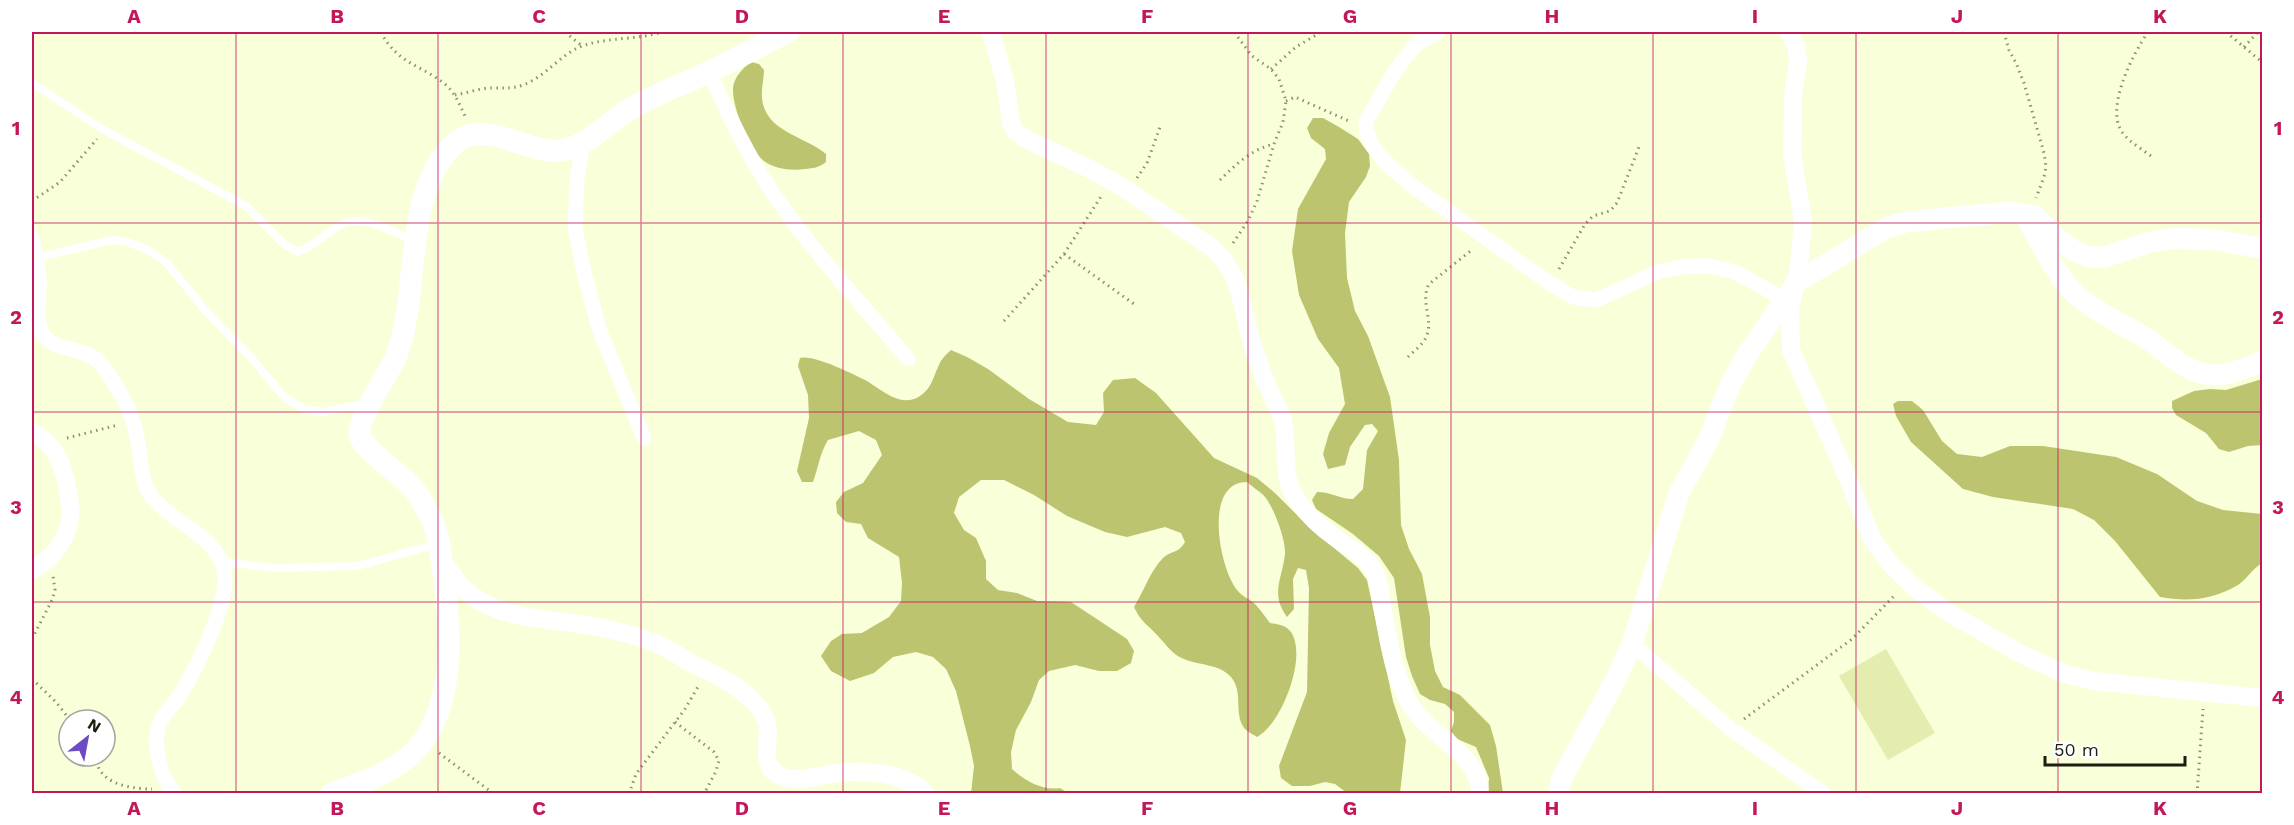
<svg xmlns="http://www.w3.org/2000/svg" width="2294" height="825" font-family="'Work Sans',sans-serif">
	<rect width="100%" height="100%" fill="#f9ffd9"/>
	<polygon fill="#e4ecb0" points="1886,649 1935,733 1888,760 1839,676"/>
	<g fill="#bcc470">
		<path d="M751 62 759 64 764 70C764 79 761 89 762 98 765 132 805 136 826 154V162C819 168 813 168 805 169 791 171 775 169 764 161 749 149 732 107 733 88 734 77 743 68 751 62Z"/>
		<path d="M1313 118H1323L1339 127 1358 139 1369 154 1370 166 1366 177 1349 202 1345 233 1347 278 1355 311 1368 336 1390 397 1399 460 1401 525 1409 549 1422 574 1430 617V645L1435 671 1443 687 1460 695 1490 725 1496 746 1503 793H1488L1489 778 1476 747 1457 739 1451 731 1454 722V712L1445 704 1430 700 1420 694 1412 676 1406 657 1394 578 1379 556 1353 534 1316 509 1312 500 1317 492C1331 492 1340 499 1353 499L1363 489 1367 450 1378 431 1372 424 1365 425 1350 447 1345 465 1328 469 1323 454 1329 433 1345 404 1339 368 1318 339 1299 295 1292 251 1298 209 1326 159 1325 149 1311 138 1307 128Z"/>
		<path d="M951 350 967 357 988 369 1029 399 1068 422 1096 425 1104 412 1103 393 1113 380 1135 378 1156 393 1214 458 1257 478 1275 493 1310 528 1358 568 1367 580 1393 701 1406 740 1400 793H1347L1335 784 1325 782 1310 786H1292L1281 778 1279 766 1307 692 1309 588 1306 570 1298 568 1293 579 1294 609 1287 617C1270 593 1282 580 1285 554 1286 540 1274 508 1265 497 1260 491 1252 487 1247 482 1203 482 1219 567 1237 590 1241 596 1250 599 1255 604 1261 610 1265 617 1270 623 1277 624 1286 625 1291 632 1308 657 1281 725 1257 737 1254 735 1248 732 1245 729 1233 715 1244 692 1231 677 1218 663 1200 666 1184 659 1171 654 1166 644 1157 635 1147 624 1141 622 1134 607 1144 591 1150 571 1163 558 1172 550 1178 554 1185 542L1181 533 1165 527 1127 537 1105 532 1067 516 1034 495 1004 480H981L959 497 954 513 964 530 976 538 986 561V579L998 590 1017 593 1037 601 1071 602 1127 639 1134 651 1131 663 1117 671H1099L1075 665 1049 671 1039 680 1031 702 1016 730 1011 752 1012 769C1025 781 1043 791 1060 788L1068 793 971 794 974 766 970 746 956 691 946 669 933 657 916 652 893 657 874 673 850 681 831 671 821 656 831 641 842 634 862 633 889 617 901 601 902 583 899 557 868 538 861 524 846 522 837 513 836 502 844 492 863 483 882 455 876 440 859 431 828 440C819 455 819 466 813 482H802L797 471 809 418 808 395 798 366 800 358C813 354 851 373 865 380 881 389 901 409 920 396 932 388 933 377 939 365 941 359 946 355 951 350Z"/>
		<polygon points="2262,379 2262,445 2248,446 2229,452 2219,449 2206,433 2176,415 2172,408 2172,401 2194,391 2210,389 2226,390"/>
		<path d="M1898 401H1912L1923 410 1942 441 1957 454 1982 457 2010 446H2043L2116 457 2157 474 2197 501 2223 510 2262 514V563C2252 569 2247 579 2238 585 2213 600 2188 602 2160 597L2115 541 2094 520 2073 509 1993 497 1963 489 1911 442 1896 416 1893 404Z"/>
	</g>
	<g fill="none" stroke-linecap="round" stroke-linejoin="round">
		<g stroke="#8c9076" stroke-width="3" stroke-dasharray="1.5 4.5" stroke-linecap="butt">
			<path d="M381 32C397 64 422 65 446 85 456 94 460 106 466 118"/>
			<polyline points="565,32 582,46"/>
			<polyline points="2004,32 2009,50 2016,63 2024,83 2044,153 2046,167 2044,177 2036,198"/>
			<path d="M2148 32C2133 54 2105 107 2122 132 2129 142 2142 149 2151 156"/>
			<polyline points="2226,32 2262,62"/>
			<polyline points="2244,47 2258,32"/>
			<polyline points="1271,69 1296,47 1321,32"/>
			<path d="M455 95C467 93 480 88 492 88 503 88 512 89 523 85 547 76 562 52 585 45 611 37 637 40 662 32"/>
			<polyline points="1286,101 1295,97 1349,121"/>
			<polyline points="1137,178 1147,163 1160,127"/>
			<path d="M1220 180C1235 165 1252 149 1274 144"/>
			<polyline points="32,201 60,182 97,139"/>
			<polyline points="1233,243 1248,221 1257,201 1274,144 1283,122 1286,101 1279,79 1271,69 1252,56 1234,32"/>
			<polyline points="1064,254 1134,304"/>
			<polyline points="1559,269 1585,224 1593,216 1610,211 1617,203 1639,147"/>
			<polyline points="1004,321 1064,254 1102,195"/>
			<path d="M1408 357C1414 351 1424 344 1427 335 1433 318 1420 301 1429 284L1473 249"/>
			<polyline points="67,438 118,425"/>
			<polyline points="32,639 52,600 55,590 53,576"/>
			<polyline points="32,679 56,702 70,720"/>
			<polyline points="1744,719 1852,639 1896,594"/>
			<polyline points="675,722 714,752 719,761 716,771 704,794"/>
			<polyline points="439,753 494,794"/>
			<path d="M94 756C97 762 98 769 102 773 112 786 137 789 152 789"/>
			<polyline points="629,794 636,774 685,709 699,685"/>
			<polyline points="2197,794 2203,709"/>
		</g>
		<g stroke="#fff" stroke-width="8">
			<path d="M32 83 104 130 246 206 284 244 298 252C315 246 326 232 342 224 363 214 395 232 414 241"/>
			<polyline points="36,258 112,240 128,242 148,250 167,263 204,309 254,361 284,397 304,409 322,412 366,404"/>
			<polyline points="222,562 276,568 358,566 437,544"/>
		</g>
		<g stroke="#fff" stroke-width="15">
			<path d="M1438 32 1416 44 1395 71 1366 121C1364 149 1398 174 1418 190L1551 284 1573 297 1596 300 1658 272 1686 266H1710L1735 272 1784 299"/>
			<path d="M709 72C726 109 743 146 765 181 806 245 860 302 908 359"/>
			<polyline points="583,143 577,178 575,228 584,272 599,329 644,438"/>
			<path d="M32 238C35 251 38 265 39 278 41 295 34 317 42 333 52 351 79 347 94 358 100 362 105 369 109 375 120 391 132 413 136 433 141 452 139 477 150 494 170 523 223 537 225 577 227 606 196 670 180 695 174 704 163 714 159 725 152 745 161 778 175 794"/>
			<polyline points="1632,644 1731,729 1824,794"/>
		</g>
		<g stroke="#fff" stroke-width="18">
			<path d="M991 32 1005 81 1011 123 1015 131 1026 139 1090 169 1119 185 1211 247C1245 275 1241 314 1255 353 1260 366 1264 379 1270 391 1274 401 1280 411 1283 421 1288 442 1282 473 1293 493 1303 511 1320 527 1337 539 1350 548 1366 556 1374 571 1380 582 1381 599 1383 611 1389 643 1394 679 1412 707 1430 736 1481 755 1480 794"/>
			<polyline points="1789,32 1796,46 1798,62 1793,95 1792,154 1803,221 1799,266 1790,310 1791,350 1847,476 1872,539 1892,566 1915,588 1951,614 2021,654 2065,674 2094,681 2262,698"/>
			<path d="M32 432C56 444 64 466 68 492 70 503 72 513 69 524 65 543 48 562 32 570"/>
			<path d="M442 560C448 568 454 578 461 586 498 625 560 617 607 629 626 633 646 638 664 647 673 651 682 658 691 663 703 669 716 674 728 682 744 692 758 702 766 720 774 740 753 768 786 778 799 782 818 776 831 774 862 769 903 771 926 794"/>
		</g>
		<g stroke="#fff" stroke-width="21">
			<path d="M2028 221C2040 242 2051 265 2066 284 2087 310 2123 323 2150 341 2167 353 2184 370 2205 374 2225 378 2244 368 2262 362"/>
			<polyline points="1559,794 1561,780 1616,679 1632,644 1679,493 1709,439 1731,383 1747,355 1797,282 1886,228 1906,222 2010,212 2035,216 2058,239 2074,251 2090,257 2104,257 2151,242 2176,238 2216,240 2262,248"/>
		</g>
		<path stroke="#fff" stroke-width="22" d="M331 794C364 782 403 770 423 741 456 695 450 628 444 575 442 561 440 545 436 531 432 518 425 506 418 495 407 476 363 452 360 435 356 420 387 376 395 359 398 353 400 345 402 338 418 278 406 189 454 144 484 116 528 156 563 150 589 145 608 122 630 109 654 95 681 85 707 73 734 60 761 45 788 32"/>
	</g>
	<path fill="none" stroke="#c2185b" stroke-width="1.5" stroke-opacity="0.55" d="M236 32V794M438 32V794M641 32V794M843 32V794M1046 32V794M1248 32V794M1451 32V794M1653 32V794M1856 32V794M2058 32V794M32 223H2262M32 412H2262M32 602H2262"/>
	<rect width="2294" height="825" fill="none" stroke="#ffffff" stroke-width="66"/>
	<g transform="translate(87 738) rotate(31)"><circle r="28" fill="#ffffff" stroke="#a4a59f" stroke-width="1.5"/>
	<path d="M0-4.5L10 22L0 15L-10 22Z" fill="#6b4ac3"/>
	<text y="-9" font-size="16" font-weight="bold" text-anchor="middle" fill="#1c1e10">N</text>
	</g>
	<path d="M2045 756v9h140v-9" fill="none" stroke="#1c1e10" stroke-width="3"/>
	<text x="2054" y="756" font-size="18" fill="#1c1e10" stroke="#ffffff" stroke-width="4.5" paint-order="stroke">50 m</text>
	<rect x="33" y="33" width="2228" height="759" fill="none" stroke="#c2185b" stroke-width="2"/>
	<g font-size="20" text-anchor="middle" font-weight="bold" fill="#c2185b">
		<text x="134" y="23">A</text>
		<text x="337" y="23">B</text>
		<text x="539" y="23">C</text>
		<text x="742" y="23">D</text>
		<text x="944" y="23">E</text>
		<text x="1147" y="23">F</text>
		<text x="1350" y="23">G</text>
		<text x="1552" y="23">H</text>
		<text x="1755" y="23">I</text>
		<text x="1957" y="23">J</text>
		<text x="2160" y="23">K</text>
		<text x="16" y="135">1</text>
		<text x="2278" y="135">1</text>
		<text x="16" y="324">2</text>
		<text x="2278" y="324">2</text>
		<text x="16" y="514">3</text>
		<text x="2278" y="514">3</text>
		<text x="16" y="704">4</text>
		<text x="2278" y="704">4</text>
		<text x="134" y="815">A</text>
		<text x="337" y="815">B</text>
		<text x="539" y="815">C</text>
		<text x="742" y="815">D</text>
		<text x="944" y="815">E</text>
		<text x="1147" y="815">F</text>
		<text x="1350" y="815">G</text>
		<text x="1552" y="815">H</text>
		<text x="1755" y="815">I</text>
		<text x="1957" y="815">J</text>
		<text x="2160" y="815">K</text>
	</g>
</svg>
